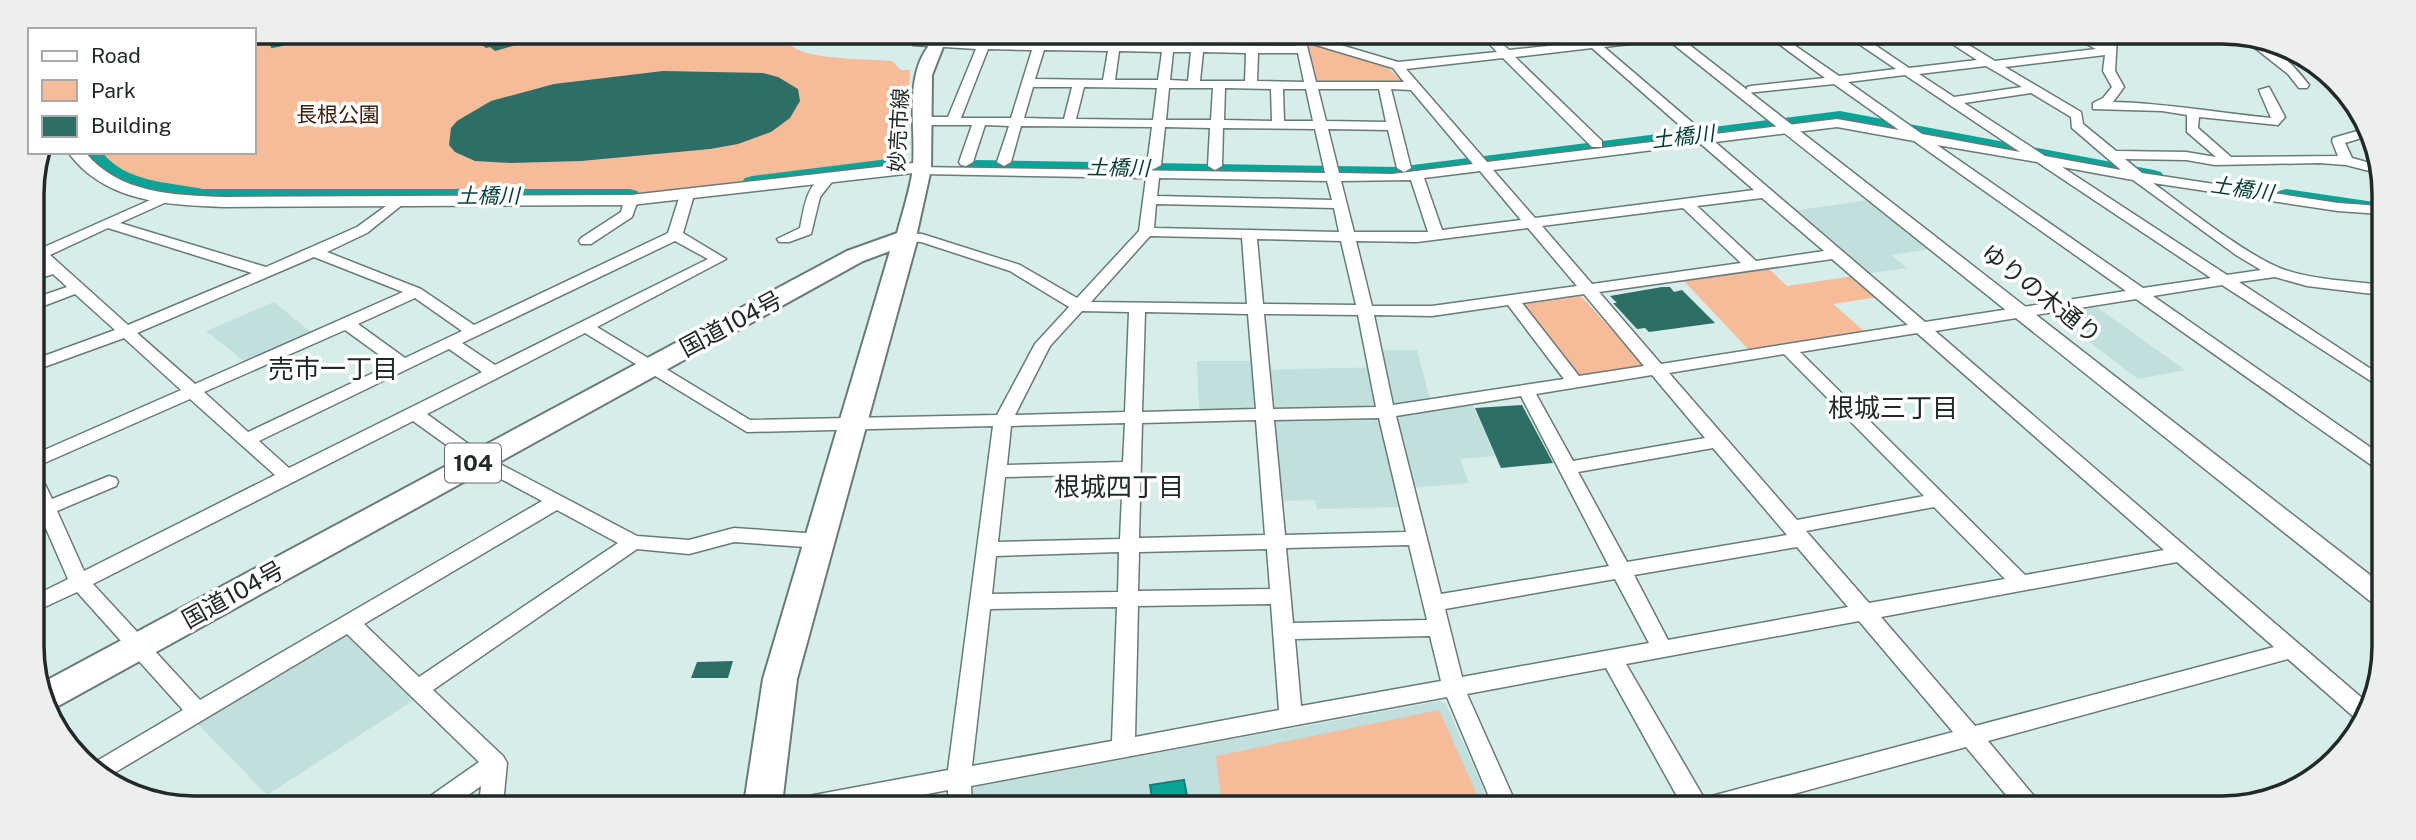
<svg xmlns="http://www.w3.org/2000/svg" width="2416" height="840" font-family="'Public Sans','Noto Sans JP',sans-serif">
	<rect width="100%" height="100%" fill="#d7ede9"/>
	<g fill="#c1dfdc">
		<polygon points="1868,200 1930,249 1891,255 1907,268 1865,274 1793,211"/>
		<polygon points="274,302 313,334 248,364 206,331"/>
		<polygon points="2095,306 2185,370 2138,379 2055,316 2054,313"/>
		<polygon points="1381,350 1417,350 1433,410 1472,403 1495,456 1460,459 1469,483 1395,489 1398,507 1317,509 1315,500 1278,501 1272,408 1199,409 1197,361 1255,361 1256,370 1383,367"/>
		<polygon points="345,633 417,698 267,795 195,721"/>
		<polygon points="1440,701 1446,704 1491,806 966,805 969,788"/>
	</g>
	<g fill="#f6bb99">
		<path d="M254 32 756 33 791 40 790 44C801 60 872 59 892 61L901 70H910L906 160 892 165 642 196 217 197 137 186 102 170 94 163 88 152H254Z"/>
		<polygon points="1311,42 1386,66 1403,82 1315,83 1306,43"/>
		<polygon points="1768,268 1787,286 1854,276 1878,297 1833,304 1865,332 1749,350 1683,280"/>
		<polygon points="1579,294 1642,363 1641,367 1580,376 1574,374 1521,304"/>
		<polygon points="1439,710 1482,806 1222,806 1216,756"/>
	</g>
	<g fill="#09a498" stroke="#107f77" stroke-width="2">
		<polygon points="285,32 347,32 272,47 268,35"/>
		<polygon points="1184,780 1189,806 1153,805 1150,785"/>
	</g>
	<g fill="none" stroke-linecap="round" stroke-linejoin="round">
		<g fill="#09a498" fill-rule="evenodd">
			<polygon points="1840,111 2154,170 2161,172 2164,176 2161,180 2154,182 1840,123 1397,179 977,172 970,170 967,166 970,162 977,160 1397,167"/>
			<path d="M81 152H102C125 182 167 182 203 189H630L637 191 640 195 637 199 630 201H203L121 185 99 175Z"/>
			<polygon points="896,158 903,160 906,164 903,168 752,188 745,186 742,182 745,178 752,176"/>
			<polygon points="2286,189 2381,203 2381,215 2279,199 2276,195 2279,191"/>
		</g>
	</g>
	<g fill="#2d6e67">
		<polygon points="464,32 548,32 548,36 495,51 490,47 486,48"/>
		<polygon points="663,71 763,73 778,77 798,89 800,101 790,118 771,132 738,144 710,149 581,161 510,163 475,161 455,152 449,145 451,128 457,121 491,101 554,84"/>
		<polygon points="1662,287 1670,287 1674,292 1682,290 1715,323 1649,332 1645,328 1637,329 1613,303 1617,303 1610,296"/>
		<polygon points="1522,405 1553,463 1501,468 1475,408"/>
		<polygon points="733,661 728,678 691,678 697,662"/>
	</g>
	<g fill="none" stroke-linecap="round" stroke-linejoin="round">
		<defs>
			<g id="minor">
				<path d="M891 33C907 33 920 38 937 38L942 42 1160 45 1152 34H1164L1172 45 1296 46 1294 35H1307L1398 62 1497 52 1481 35H1493L1509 50 1585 42 1579 35H1591L1597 41 1645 35 1676 36 1671 39 1604 47 1707 135 1837 119 1899 130 1834 84 1747 93V87L1751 86 1825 78 1768 36H1781L1839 76 1896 69 1847 36H1861L1866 39 1928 36 1923 39 1875 45 1909 68 1977 60 1940 36H1954L1995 61 2096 49 2073 37H2087L2106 45 2107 37H2117L2115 71 2124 87 2113 102C2166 103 2218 113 2271 118L2259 90 2269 87 2285 117 2278 125 2199 117 2198 128 2231 157 2338 156 2332 141 2333 138 2364 129 2368 136 2345 143 2352 158 2381 166V174L2346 165 2319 163 2215 165 2186 160 2125 159 2142 173 2338 203 2381 206V214L2338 211 2153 183C2186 207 2248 257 2285 270 2315 280 2349 281 2381 285V295L2307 286 2275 277 2239 282 2380 375V387L2222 285 2153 296 2380 454V469L2374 467 2136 299 1935 331 2369 704 2358 719 2355 718 2288 659 1988 741 2044 808H2017L1966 747 1746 807H1683L1606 668 1467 694 1517 806H1493L1447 697 971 786 972 805H948V790L870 805H802L806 798 814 795 948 770 993 426 747 432 585 333 427 414 485 456 637 536 689 540 734 528 820 534 827 536 830 541 827 546 820 548 734 542 689 554 637 549 433 690 503 756 507 763 503 804H479L481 786 456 804H425L429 797 479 762 347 634 109 776 90 765 183 710 77 592 34 612V596L68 579 34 501 33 472 40 474 52 499 109 476 116 478 118 482 116 486 57 511 84 571 275 475 190 399 33 468V455L181 390 124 338 33 371V360L115 330 75 294 33 310 32 299 67 287 53 274 32 281V272L45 267 32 255V243L42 248 166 193 171 194V200L120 223 266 267 357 227 397 198 402 199V205L367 233 327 252 421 289 474 325 668 233 680 195 687 191 694 195 683 233 726 259 597 327 750 420 997 415 1035 344 1069 307 1010 271 921 242 901 240 899 237 906 233 922 234 1020 265 1077 298 1139 231 1146 178 922 174 915 170 917 167 1325 173 1315 129 1223 128 1222 166 1215 170 1208 166 1210 128 1165 127 1161 165 1154 169 1147 165 1152 127 1021 126 1011 162 1004 166 997 162 1009 126 985 125 973 162 966 166 961 165 959 162 972 125H923L917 121 923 117H948L976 49 913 45ZM1306 42 1393 68 1404 82H1316ZM1592 48 1693 137 1487 162 1406 69 1503 58 1592 147H1602V141L1515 57ZM988 49 1032 50 1011 118H961ZM1044 50 1108 51 1103 80 1035 79ZM1119 51 1162 52 1158 80H1115ZM1173 52H1191L1188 81 1170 80ZM1203 52 1246 53 1245 81H1200ZM1258 53H1298L1304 82 1257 81ZM2105 55 2103 71 2112 87 2103 98 2093 103V109L2162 111 2187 115V132L2216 157 2186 152 2116 151 2083 124 2081 112 2005 67ZM1986 66 2022 87 1954 97 1919 74ZM1905 75 2020 152 1922 134 1848 82ZM1033 87H1072L1064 119 1024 118ZM1084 87 1157 88 1153 120 1076 119ZM1169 88H1213L1211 120H1166ZM1225 88 1271 89 1272 121 1224 120ZM1283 89H1306L1313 121H1284ZM1318 89H1379L1386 122 1326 121ZM1391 89 1411 90 1473 164 1392 174 1339 173 1328 129 1388 130 1397 168 1404 172 1411 168ZM2031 93 2071 117 2072 128 2121 170 2045 156 1964 103ZM1837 127 1914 141 2126 291 1925 322 1715 142ZM1701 144 1754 190 1535 218 1493 170ZM1937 145 2037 162 2211 278 2143 288ZM2062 167 2133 180 2236 255 2261 270 2227 275ZM1480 171 1521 220 1442 230 1424 178ZM1159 178 1327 181 1332 200 1157 196ZM1411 180 1428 232H1354L1341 181ZM1762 198 1824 251 1756 261 1697 206ZM1156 204 1334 208 1339 232 1154 228ZM1683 208 1741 263 1592 284 1542 226ZM108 228 252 273 128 325 50 255ZM1528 228 1577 286 1432 306H1372L1356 241 1417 242ZM1150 236 1242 238 1247 304 1091 302ZM1257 239 1341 241 1356 305 1263 304ZM675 241 708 259 495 365 462 343ZM314 257 403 292 195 384 137 333ZM1832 259 1908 325 1661 364 1599 292ZM1584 294 1644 366 1579 376 1522 303ZM415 298 462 331 405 358 358 324ZM1508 305 1564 379 1393 405 1374 315 1432 316ZM1082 311 1129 312 1125 412 1015 415 1050 346ZM1145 312 1248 314 1256 409 1142 412ZM1264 314 1358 315 1376 407 1273 409ZM345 330 392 364 248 432 204 392ZM1917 333 2164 550 2025 575 1800 352ZM449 349 482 372 289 468 259 441ZM1784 354 1924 496 1797 520 1669 373ZM1652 375 1705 438 1573 461 1536 394ZM1521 396 1609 566 1441 594 1396 416ZM1379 418 1406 532 1285 535 1274 420ZM1256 420 1265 535 1139 538 1142 423ZM413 421 473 464 542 501 200 700 93 584ZM1125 423 1123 462 1007 465 1011 426ZM1713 448 1787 535 1627 562 1578 472ZM1123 474 1120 539 998 542 1005 477ZM1934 507 2005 579 1869 603 1806 531ZM557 510 618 543 419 677 364 624ZM1409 545 1427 620 1293 623 1286 548ZM1797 547 1848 607 1668 640 1634 575ZM1267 549 1270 589 1138 591 1139 552ZM1119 552 1118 592 992 594 996 556ZM2177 562 2274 647 1975 726 1881 617ZM1615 579 1649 643 1462 677 1445 609ZM1271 604 1279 710 1135 737 1138 606ZM1117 607 1112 741 972 766 990 609ZM1859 621 1953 732 1704 798 1626 664ZM1430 636 1441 681 1301 706 1295 639Z"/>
				<polygon points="1021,34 1095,34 1089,37 1027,37"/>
				<path d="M2241 37C2267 37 2294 65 2309 85L2307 88H2299L2288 74Z"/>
				<path d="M828 174 835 178 820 197 811 234 789 242H779L777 239 800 228C804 209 806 182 828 174Z"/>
				<polygon points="631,196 638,200 632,217 591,244 581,244 579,241 581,238 621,212 624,200"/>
			</g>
			<g id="tertiary">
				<polygon points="1663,36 1678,36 2379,582 2379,604 2370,601"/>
				<path d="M68 152H85C119 194 174 195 224 197L631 195 922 162 930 167 922 172 631 205 224 207C167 205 104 202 68 152Z"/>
			</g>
			<path id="secondary" d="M941 34H958L943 47 932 75 931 169 916 237 913 241H899L896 237C902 214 910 191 913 168 917 124 900 64 941 34Z"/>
			<polygon id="trunk" points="906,230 914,232 918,237 797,679 782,804 744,804 763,679 890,251 863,261 51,710 38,685 847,251"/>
		</defs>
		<use href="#minor" stroke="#687b78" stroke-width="3"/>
		<use href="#tertiary" stroke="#687b78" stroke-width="3"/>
		<use href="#secondary" stroke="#687b78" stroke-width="4"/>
		<use href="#trunk" stroke="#687b78" stroke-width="4"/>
		<use href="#minor" fill="#fff" fill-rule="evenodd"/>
		<use href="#tertiary" fill="#fff" fill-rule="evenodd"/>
		<use href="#secondary" fill="#fff" fill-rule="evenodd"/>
		<use href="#trunk" fill="#fff" fill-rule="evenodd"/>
	</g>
	<g text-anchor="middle" stroke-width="7" stroke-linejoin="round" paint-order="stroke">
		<g font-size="21" fill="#3f200c" stroke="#fff">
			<text x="338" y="122">長根公園</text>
		</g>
		<g font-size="21" fill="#222a29" stroke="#fff">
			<text transform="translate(899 130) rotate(-87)" y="7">妙売市線</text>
		</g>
		<g font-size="21" font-style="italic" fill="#003d38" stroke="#fff">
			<text transform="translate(1683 137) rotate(-7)" y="7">土橋川</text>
			<text transform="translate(1118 168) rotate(1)" y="7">土橋川</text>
			<text transform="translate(2242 189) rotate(8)" y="7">土橋川</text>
			<text x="488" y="203">土橋川</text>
		</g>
		<rect fill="#fff" stroke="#646a69" stroke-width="2" x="445" y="443.5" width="56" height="39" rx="5"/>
		<g font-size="23" font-weight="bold" fill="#222a29">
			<text x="473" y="471">104</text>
		</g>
		<g font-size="24" fill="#222a29" stroke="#fff">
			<text transform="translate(2041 294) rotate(38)" y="8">ゆりの木通り</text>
			<text transform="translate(731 324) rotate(-28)" y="8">国道104号</text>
			<text transform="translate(233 595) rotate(-29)" y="8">国道104号</text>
		</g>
		<g font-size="26" fill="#222a29" stroke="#fff">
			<text x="333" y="378">売市一丁目</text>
			<text x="1893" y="417">根城三丁目</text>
			<text x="1119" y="496">根城四丁目</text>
		</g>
	</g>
	<path d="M0 0H2416V840H0ZM194 44H2222A150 150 0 0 1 2372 194V646A150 150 0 0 1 2222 796H194A150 150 0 0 1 44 646V194A150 150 0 0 1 194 44Z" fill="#edeeee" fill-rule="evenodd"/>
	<path fill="none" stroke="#222a29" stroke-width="3.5" d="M194 44H2222A150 150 0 0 1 2372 194V646A150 150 0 0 1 2222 796H194A150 150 0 0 1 44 646V194A150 150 0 0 1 194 44Z"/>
	<rect x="28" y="28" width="228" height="126" fill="#ffffff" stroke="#a7aaa9" stroke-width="2"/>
	<rect x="42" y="51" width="35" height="10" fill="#ffffff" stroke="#a7aaa9" stroke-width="2"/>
	<text x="91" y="63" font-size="21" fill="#222a29">Road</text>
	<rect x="42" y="80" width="35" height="21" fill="#f6bb99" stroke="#a7aaa9" stroke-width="2"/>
	<text x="91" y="98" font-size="21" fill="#222a29">Park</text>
	<rect x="42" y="116" width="35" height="21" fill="#2d6e67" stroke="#a7aaa9" stroke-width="2"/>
	<text x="91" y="133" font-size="21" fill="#222a29">Building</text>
</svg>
